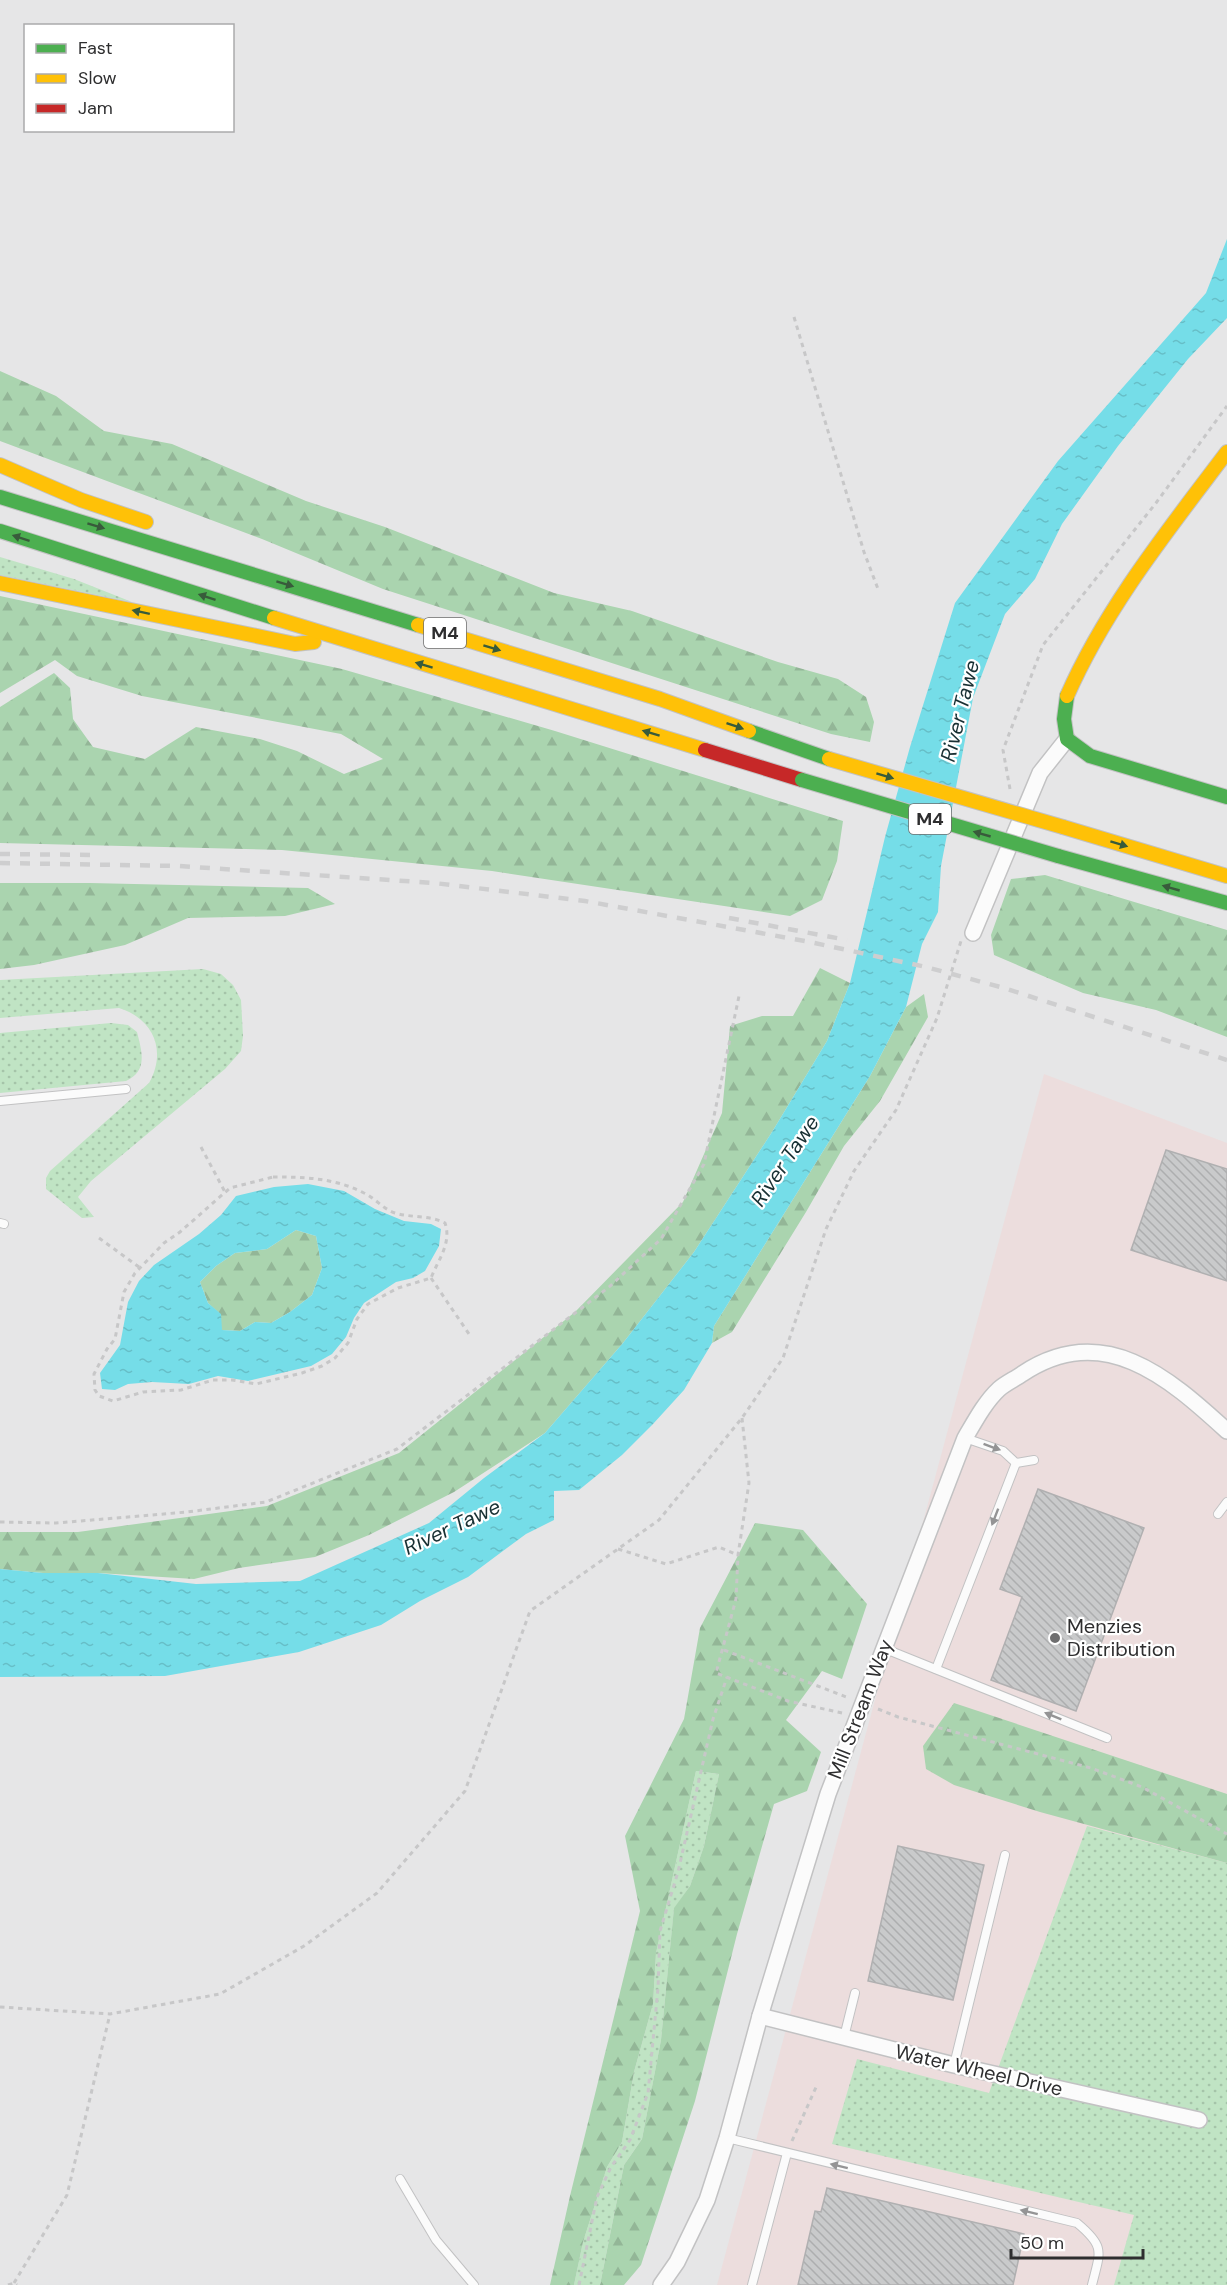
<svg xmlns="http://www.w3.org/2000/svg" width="1227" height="2285" font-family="'DM Sans',sans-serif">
	<defs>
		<pattern id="grass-dots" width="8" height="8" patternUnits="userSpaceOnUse" patternTransform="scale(1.5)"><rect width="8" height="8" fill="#c0e4c4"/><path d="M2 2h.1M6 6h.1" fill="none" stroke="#a5c4a9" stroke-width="1.8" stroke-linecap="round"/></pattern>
		<pattern id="forest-firs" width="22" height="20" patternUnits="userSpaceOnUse" patternTransform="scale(1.5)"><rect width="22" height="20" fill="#aad4af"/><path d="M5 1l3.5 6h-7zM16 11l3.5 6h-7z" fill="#93b697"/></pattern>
		<pattern id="water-ripples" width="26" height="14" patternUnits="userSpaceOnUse" patternTransform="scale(1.5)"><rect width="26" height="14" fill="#75dde8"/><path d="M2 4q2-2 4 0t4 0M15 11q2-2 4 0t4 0" fill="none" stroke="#66bec7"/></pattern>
		<pattern id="building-back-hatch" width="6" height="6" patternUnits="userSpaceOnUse" patternTransform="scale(1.5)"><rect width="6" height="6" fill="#c9cacb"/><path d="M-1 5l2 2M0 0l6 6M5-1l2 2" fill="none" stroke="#adaeaf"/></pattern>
	</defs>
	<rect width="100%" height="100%" fill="#e6e6e7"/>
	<polygon fill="#ecdddd" points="1044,1074 1227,1143 1227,2102 1163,2285 717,2285"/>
	<g fill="url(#grass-dots)">
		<polygon points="0,557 74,579 132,602 0,575"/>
		<path d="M203 969 221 974 233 985 241 1000 243 1036 241 1051 225 1069 91 1181 78 1197 94 1217 82 1218 46 1189V1178L50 1171 149 1083C167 1051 154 1019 119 1008L0 1018V980Z"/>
		<path d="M111 1023 128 1025 137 1032C142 1052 148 1071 126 1081L0 1093V1033Z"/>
		<polygon points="696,1771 719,1774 704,1846 690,1886 674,1909 661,2040 642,2139 624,2165 600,2285 574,2285 583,2242 607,2167 622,2142 634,2072 653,2004 656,1953"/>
		<polygon points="1087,1826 1227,1863 1227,2285 1114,2285 1134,2215 832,2144 857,2059 989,2093"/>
	</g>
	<g fill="url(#forest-firs)">
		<polygon points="0,371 56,396 104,431 172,444 306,501 385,527 554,593 632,611 778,662 838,679 866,697 874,722 870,742 831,734 383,589 262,539 0,441"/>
		<polygon points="0,596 342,669 555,731 843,821 837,861 822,900 790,916 492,871 282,850 0,843 0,707 54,673 70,688 73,719 93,747 145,759 196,727 260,739 297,751 344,774 383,759 341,734 142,696 77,676 55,660 0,693"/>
		<polygon points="1045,875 1227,930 1227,1037 1156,1010 1083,993 994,955 991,935 1011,879"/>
		<polygon points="0,883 90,883 308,888 335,904 285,916 188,918 125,945 34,965 0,969"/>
		<polygon points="820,968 850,983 827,1041 772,1132 694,1252 623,1343 545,1433 454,1492 369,1535 315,1557 239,1568 194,1579 98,1573 43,1573 0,1569 0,1532 78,1532 267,1506 399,1453 575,1312 683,1202 722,1113 730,1026 762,1016 793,1016"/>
		<polygon points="924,994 928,1017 880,1101 844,1146 806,1212 732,1332 712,1343 714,1326 870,1076 906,1007"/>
		<polygon points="296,1230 316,1236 322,1268 312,1295 290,1312 271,1323 255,1322 240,1331 221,1330 220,1314 208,1303 200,1282 216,1266 235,1253 267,1249"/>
		<polygon points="755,1523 803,1530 867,1604 842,1679 822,1671 786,1720 821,1752 807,1791 774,1804 737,1934 695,2101 641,2265 624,2285 600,2285 624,2165 642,2139 661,2040 674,1908 690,1886 704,1846 719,1774 696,1771 656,1953 653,2004 634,2072 622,2142 607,2167 583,2242 574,2285 550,2285 570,2196 640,1911 625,1836 684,1719 700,1628"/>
		<polygon points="954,1703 1227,1794 1227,1863 1040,1812 954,1785 926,1769 923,1746"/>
	</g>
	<g fill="url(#water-ripples)" fill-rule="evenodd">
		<polygon points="1227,239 1227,318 1188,359 1118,446 1062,524 1035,579 1005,614 973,698 941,866 938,912 922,944 906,1007 870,1076 714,1326 712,1343 684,1390 653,1424 622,1455 579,1490 554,1491 554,1520 526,1534 468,1577 420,1601 381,1625 299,1652 165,1676 0,1677 0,1569 43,1573 98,1573 196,1584 300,1581 429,1523 484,1478 545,1433 623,1343 694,1252 772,1132 827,1041 850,983 885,837 910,747 955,603 1058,461 1206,293"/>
		<path d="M308 1184 344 1191 375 1209 404 1221 431 1224 441 1229 439 1246 425 1271 413 1278 396 1282 364 1303 354 1318 346 1337 332 1354 311 1366 248 1381 218 1376 189 1384 152 1382 128 1384 115 1390 102 1389 100 1373 120 1345 128 1302 139 1281 154 1265 199 1234 221 1215 236 1196 274 1187ZM296 1230 316 1236 322 1268 312 1295 290 1312 271 1323 255 1322 240 1331 222 1330 221 1314 208 1303 200 1282 216 1266 235 1253 267 1249Z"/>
	</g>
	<g fill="url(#building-back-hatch)" stroke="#b0b0b1" stroke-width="1.5">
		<polygon points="1166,1150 1227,1169 1227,1281 1131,1250"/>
		<polygon points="1038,1489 1144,1528 1076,1711 991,1680 1022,1597 1000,1589"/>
		<polygon points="898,1846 984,1865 953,2000 868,1981"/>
		<polygon points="827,2188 1024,2234 1013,2285 798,2285 815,2211 821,2212"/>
	</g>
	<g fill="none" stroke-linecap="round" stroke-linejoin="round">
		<defs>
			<g id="lane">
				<polyline points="0,1101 126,1089"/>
				<polyline points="0,1223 4,1224"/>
				<polyline points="965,1438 1003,1451 1016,1463 1034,1460"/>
				<polyline points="1218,1514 1227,1502"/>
				<polyline points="883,1648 1107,1738"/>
				<polyline points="936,1669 1016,1463"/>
				<polyline points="844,2037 855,1993"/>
				<polyline points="954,2065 1005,1855"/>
				<path d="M727 2138 1077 2223C1106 2247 1100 2252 1092 2285"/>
				<polyline points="400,2179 436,2240 474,2285"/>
				<polyline points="752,2285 787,2153"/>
			</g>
			<g id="street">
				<polyline points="973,933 1040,773 1067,739"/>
				<polyline points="760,2016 954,2065 1199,2120"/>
				<path d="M661 2285 677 2262 707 2200 727 2138 760 2016 828 1794 965 1438C975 1421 985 1402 999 1389 1006 1383 1015 1379 1022 1374 1103 1320 1168 1377 1227 1431"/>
			</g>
			<g id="fast">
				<polyline points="0,497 418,625"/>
				<polyline points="0,531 274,618"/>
				<polyline points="1067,696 1064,719 1067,739 1090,756 1227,797"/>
				<polyline points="749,731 829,759"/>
				<polyline points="1058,856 1227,903"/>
			</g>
			<g id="slow">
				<polyline points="0,465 81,500 146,522"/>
				<polyline points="0,583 295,644 314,642"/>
				<polyline points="274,618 705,750"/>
				<polyline points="418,625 660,699 749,731"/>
				<path d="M1067 696C1106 607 1169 529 1227 452"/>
				<polyline points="1063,827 1227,876"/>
			</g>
			<polyline id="jam" points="705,750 802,780"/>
		</defs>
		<use href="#lane" stroke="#c2c2c3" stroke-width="10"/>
		<use href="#street" stroke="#c2c2c3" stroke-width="18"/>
		<use href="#fast" stroke="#c2c2c3" stroke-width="16"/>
		<use href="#slow" stroke="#c2c2c3" stroke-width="16"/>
		<use href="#jam" stroke="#c2c2c3" stroke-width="16"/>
		<g stroke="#c7c7c8" stroke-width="3" stroke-dasharray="4.5 4.5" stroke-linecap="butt">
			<polyline points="794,317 864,552 878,589"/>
			<polyline points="1010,789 1003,750 1043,645 1156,503 1227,406"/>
			<polyline points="201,1147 225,1192"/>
			<path d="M273 1177C305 1177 335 1178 364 1193 375 1198 383 1209 395 1213 412 1218 429 1215 445 1223 452 1243 438 1260 431 1278L398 1288 368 1304 357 1319 348 1343 335 1358 322 1366 302 1373 256 1384 232 1380H213L181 1390 143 1392 113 1401 99 1396 95 1390 94 1374 107 1349 115 1339 124 1292 135 1273 164 1243 180 1232 230 1188Z"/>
			<polyline points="99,1238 139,1267"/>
			<polyline points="431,1278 469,1334"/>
			<polyline points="742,1418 749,1483 738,1555 736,1599 716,1673 788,1701 842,1713"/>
			<polyline points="0,1522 56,1523 187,1512 266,1502 397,1449 609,1287 661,1239 704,1164 739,996"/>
			<polyline points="618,1549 666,1564 719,1547 738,1555"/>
			<polyline points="724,1650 849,1698"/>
			<polyline points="878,1709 898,1717 1091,1768 1142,1787 1227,1834"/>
			<polyline points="0,2007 110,2014 220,1994 304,1946 377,1893 465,1791 530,1611 659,1520 742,1418 783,1358 826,1229 854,1171 896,1110 937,1018 961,941"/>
			<polyline points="792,2141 817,2085"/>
			<polyline points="14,2283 67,2195 110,2014"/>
			<polyline points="8,2285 14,2283 17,2285"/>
			<polyline points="579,2285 597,2197 611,2167 630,2140 648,2093 658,1988 660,1931 678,1872 713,1719 727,1677"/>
		</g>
		<use href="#lane" stroke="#fbfbfb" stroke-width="8"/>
		<use href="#street" stroke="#fbfbfb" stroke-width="15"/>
		<use href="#fast" stroke="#4caf50" stroke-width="14"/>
		<use href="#slow" stroke="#ffc107" stroke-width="14"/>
		<use href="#jam" stroke="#c62828" stroke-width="14"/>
		<g stroke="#cececf" stroke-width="4.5" stroke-dasharray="10 10" stroke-linecap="butt">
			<polyline points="0,854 97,855"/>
			<polyline points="0,863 179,866 434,883 585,901 810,942 926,967 1004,988 1227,1060"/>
			<polyline points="729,918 847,940"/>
		</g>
		<defs>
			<polyline id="fast-bridge" points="802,780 1058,856"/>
			<polyline id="slow-bridge" points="829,759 1063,827"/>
		</defs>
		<use href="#fast-bridge" stroke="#c2c2c3" stroke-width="16" stroke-linecap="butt"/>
		<use href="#slow-bridge" stroke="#c2c2c3" stroke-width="16" stroke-linecap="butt"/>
		<use href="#fast-bridge" stroke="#4caf50" stroke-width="14"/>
		<use href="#slow-bridge" stroke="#ffc107" stroke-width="14"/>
	</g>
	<defs><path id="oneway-solid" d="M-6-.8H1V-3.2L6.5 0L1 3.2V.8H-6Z" transform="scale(1.5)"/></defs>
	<g fill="#385b3b">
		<use href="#oneway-solid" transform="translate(96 526) rotate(17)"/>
		<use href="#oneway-solid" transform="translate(21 538) rotate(-162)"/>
		<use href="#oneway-solid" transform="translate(285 584) rotate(17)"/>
		<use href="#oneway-solid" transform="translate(207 597) rotate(-162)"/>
		<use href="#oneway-solid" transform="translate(141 612) rotate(-168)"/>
		<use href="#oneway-solid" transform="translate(492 648) rotate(17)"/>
		<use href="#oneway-solid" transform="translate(424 665) rotate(-163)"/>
		<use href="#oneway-solid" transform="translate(735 726) rotate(19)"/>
		<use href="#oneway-solid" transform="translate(651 733) rotate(-163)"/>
		<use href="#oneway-solid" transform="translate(885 776) rotate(17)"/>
		<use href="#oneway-solid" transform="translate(982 834) rotate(-164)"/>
		<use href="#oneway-solid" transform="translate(1119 844) rotate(17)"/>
		<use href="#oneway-solid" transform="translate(1171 888) rotate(-164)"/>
	</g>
	<g fill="#949495">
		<use href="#oneway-solid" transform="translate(992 1447) rotate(20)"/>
		<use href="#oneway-solid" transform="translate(995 1517) rotate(111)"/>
		<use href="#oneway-solid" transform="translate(1053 1716) rotate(-158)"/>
		<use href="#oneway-solid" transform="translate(839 2166) rotate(-166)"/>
		<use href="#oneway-solid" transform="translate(1029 2212) rotate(-166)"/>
	</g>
	<circle fill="#6e6e6f" stroke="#fff" stroke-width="2" cx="1055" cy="1638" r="6"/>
	<g text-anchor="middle" stroke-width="4.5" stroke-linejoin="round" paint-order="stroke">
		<g fill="#fff" stroke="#6d6d6d" stroke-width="1.5">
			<rect x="424" y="618" width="42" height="30" rx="4.5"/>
			<rect x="909" y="804" width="42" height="30" rx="4.5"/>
		</g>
		<g font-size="18" font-weight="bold" fill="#2e2e2f">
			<text x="445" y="639">M4</text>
			<text x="930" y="825">M4</text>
		</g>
		<g font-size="20" fill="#2e2e2f" stroke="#fff" text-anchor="start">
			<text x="1067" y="1633">Menzies<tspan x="1067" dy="23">Distribution</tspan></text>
		</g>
		<g font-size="20" fill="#2e2e2f" stroke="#fff">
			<text transform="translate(860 1709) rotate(-69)" y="7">Mill Stream Way</text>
			<text transform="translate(979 2070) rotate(13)" y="7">Water Wheel Drive</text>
		</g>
		<g font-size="21" font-style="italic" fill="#183033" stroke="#fff">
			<text transform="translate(960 711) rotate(-76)" y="7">River Tawe</text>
			<text transform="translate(785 1161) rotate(-56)" y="7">River Tawe</text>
			<text transform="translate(452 1527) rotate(-25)" y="7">River Tawe</text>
		</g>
	</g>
	<rect x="24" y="24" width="210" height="108" fill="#ffffff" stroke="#ababac" stroke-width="1.5"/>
	<rect x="36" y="44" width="30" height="9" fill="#4caf50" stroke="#ababac" stroke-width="1.5"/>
	<text x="78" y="54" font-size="18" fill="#2e2e2f">Fast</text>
	<rect x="36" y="74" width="30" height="9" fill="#ffc107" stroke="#ababac" stroke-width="1.5"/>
	<text x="78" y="84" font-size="18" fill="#2e2e2f">Slow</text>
	<rect x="36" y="104" width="30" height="9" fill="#c62828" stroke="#ababac" stroke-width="1.5"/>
	<text x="78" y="114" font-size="18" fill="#2e2e2f">Jam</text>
	<path d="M1011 2249v9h132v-9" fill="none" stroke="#2e2e2f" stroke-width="3"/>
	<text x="1020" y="2249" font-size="18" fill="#2e2e2f" stroke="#ffffff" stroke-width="4.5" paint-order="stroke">50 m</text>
</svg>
